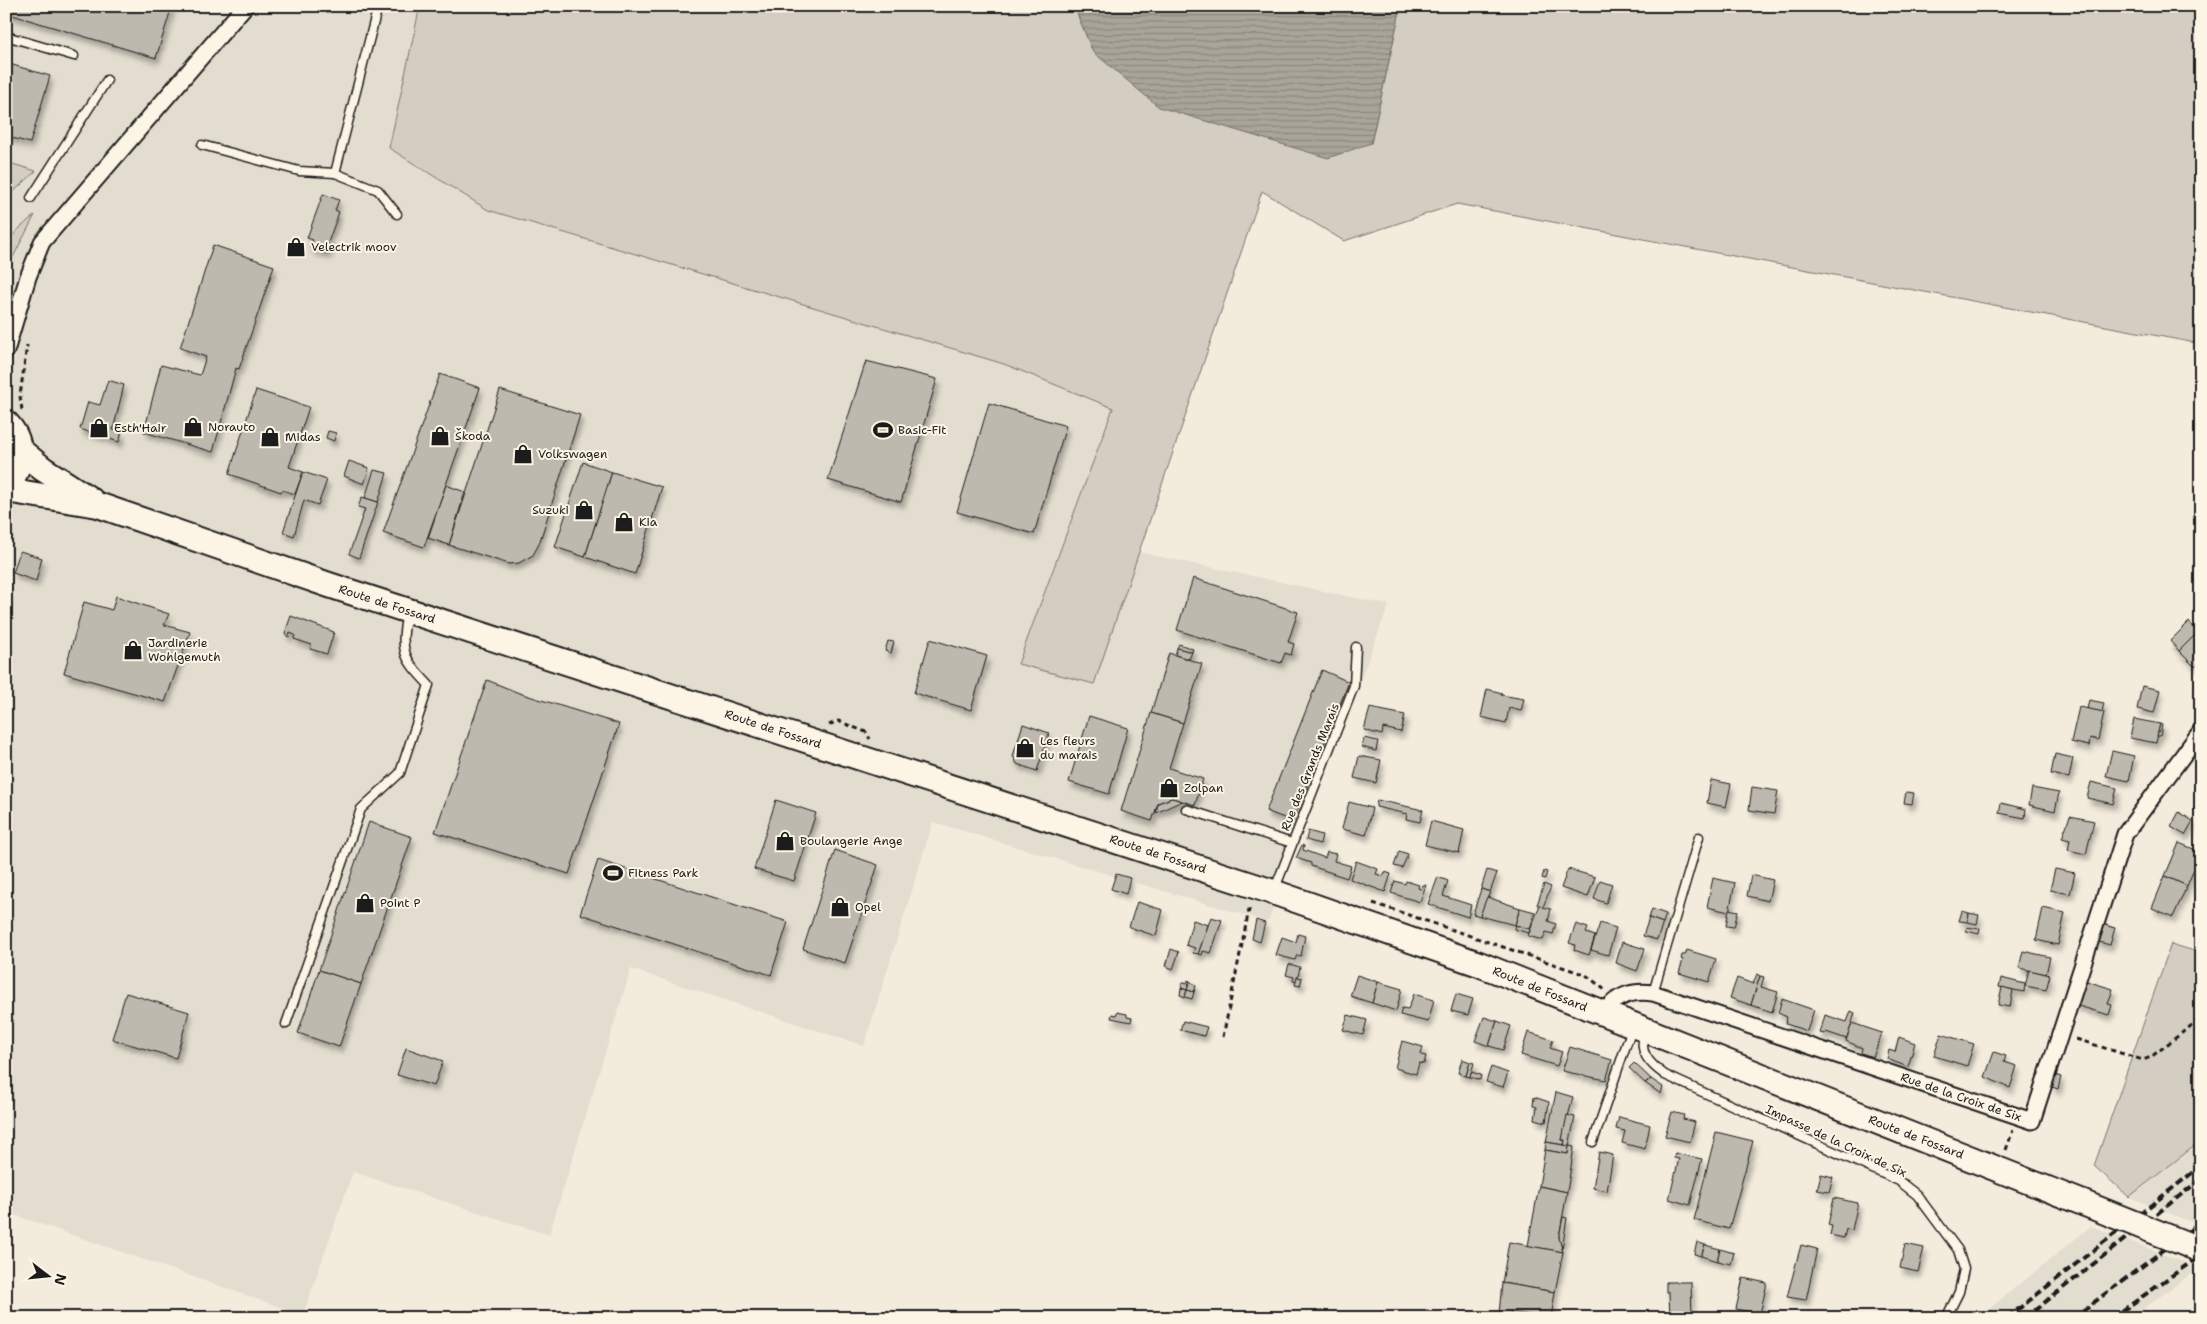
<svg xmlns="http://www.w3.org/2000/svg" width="2207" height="1324" font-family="'Shantell Sans',sans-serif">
	<defs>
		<pattern id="water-rules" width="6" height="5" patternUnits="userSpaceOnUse" patternTransform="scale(1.25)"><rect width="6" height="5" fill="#aaa59b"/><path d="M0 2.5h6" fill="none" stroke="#8a867e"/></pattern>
		<filter id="shadow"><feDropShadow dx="3" dy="5.5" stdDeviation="2.5" flood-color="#0004"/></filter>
	</defs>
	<rect width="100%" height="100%" fill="#f3ecdd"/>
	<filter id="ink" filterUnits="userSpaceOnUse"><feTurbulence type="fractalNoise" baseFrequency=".02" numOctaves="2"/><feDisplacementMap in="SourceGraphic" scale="10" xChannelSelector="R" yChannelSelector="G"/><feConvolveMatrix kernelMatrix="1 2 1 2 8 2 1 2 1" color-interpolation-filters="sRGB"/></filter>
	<g filter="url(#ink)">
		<g fill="#e3ddcf">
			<polygon points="6,6 420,6 389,148 488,210 1004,364 1113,408 1018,663 1094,684 1138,552 1389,605 1268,922 933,822 864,1046 631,969 549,1235 353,1172 303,1315 6,1212"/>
			<polygon points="2201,1141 2201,1226 2129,1197"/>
			<polygon points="2091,1226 2199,1268 2131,1318 1978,1318"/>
		</g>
		<g fill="#d3cec1" stroke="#78756e">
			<polygon points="420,6 1074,6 1093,52 1371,143 1401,6 2201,6 2201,344 1457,204 1344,241 1262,191 1094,684 1018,664 1113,408 1004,364 488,210 389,148"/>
			<polygon points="6,162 36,171 10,195 6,195"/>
			<path d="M35 215 11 261 6 278C6 240 6 239 35 215Z"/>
			<polygon points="2171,944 2201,953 2201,1141 2129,1197 2094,1166"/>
		</g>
		<polygon fill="url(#water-rules)" stroke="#716e68" points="1074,6 1401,6 1371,143 1328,158 1159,107 1093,52"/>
		<g fill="#beb9ae" stroke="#1c1c1c" filter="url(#shadow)">
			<polygon points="6,6 172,6 156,58 6,13"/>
			<polygon points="6,63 50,76 30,143 6,136"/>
			<polygon points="323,194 339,200 335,210 339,212 327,245 330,246 328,254 310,248 313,240 307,238"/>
			<polygon points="213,245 274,266 239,369 236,368 213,452 144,432 161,365 200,375 206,357 180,348"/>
			<polygon points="866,361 937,379 901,502 828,480"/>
			<polygon points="440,374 480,388 424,547 383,533"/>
			<polygon points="108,380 124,385 113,430 122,432 119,442 80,429 88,402 100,405"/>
			<polygon points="256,390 309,407 289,467 303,472 295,494 282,490 281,492 229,474"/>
			<polygon points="500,390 580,415 539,544 533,555 519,563 509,564 449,545"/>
			<polygon points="989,403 1066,426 1034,534 957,512"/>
			<polygon points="328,431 336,433 334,441 326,438"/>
			<polygon points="349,461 369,468 364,484 344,476"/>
			<polygon points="583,462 612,472 585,557 555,547"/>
			<polygon points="374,470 387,473 378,502 365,498"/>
			<polygon points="303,472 327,480 318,505 304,500 294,536 283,532"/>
			<polygon points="612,472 662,487 635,574 585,557"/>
			<polygon points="446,485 465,492 449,545 428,538"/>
			<polygon points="362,497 378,502 359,558 349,554 365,509 358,507"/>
			<polygon points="20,551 42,558 36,581 13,573"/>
			<polygon points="1193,578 1298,612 1288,642 1294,644 1291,655 1285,653 1281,663 1177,630"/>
			<polygon points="116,596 169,614 164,625 190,632 165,702 64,673 84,602 112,610"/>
			<polygon points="291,616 334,632 327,654 310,649 312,645 294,639 295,635 290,633 289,637 287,636 285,633"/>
			<polygon points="2189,622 2198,632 2179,651 2170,641"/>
			<polygon points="2198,632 2201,634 2201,661 2195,667 2179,651"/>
			<polygon points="930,639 987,656 971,710 914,693"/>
			<polygon points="888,641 894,642 891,653 885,651"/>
			<polygon points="1179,644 1193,649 1192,652 1177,648"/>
			<polygon points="1177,648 1192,652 1189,659 1175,655"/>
			<polygon points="1169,653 1202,664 1183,723 1151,713"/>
			<polygon points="1322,670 1349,682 1292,821 1266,811"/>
			<polygon points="487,680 519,693 619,724 569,874 435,832"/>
			<polygon points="2142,686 2160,690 2154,713 2137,709"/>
			<polygon points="1487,689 1502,693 1501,695 1524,699 1521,711 1509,708 1506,723 1481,717"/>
			<polygon points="2089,700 2104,703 2102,712 2087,709"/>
			<polygon points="2079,707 2104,712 2098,740 2090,738 2089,746 2071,742"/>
			<polygon points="1370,708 1405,715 1401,732 1383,728 1382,735 1364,730"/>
			<polygon points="1151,713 1183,723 1169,768 1203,779 1195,805 1172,798 1158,803 1152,821 1121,811"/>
			<polygon points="1089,716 1128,728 1109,794 1069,782"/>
			<polygon points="2134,719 2160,724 2156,743 2130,738"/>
			<polygon points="1023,724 1049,733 1037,771 1017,764 1013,756"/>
			<polygon points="2160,724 2162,725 2160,736 2157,736"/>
			<polygon points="1364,738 1378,741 1376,751 1362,747"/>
			<polygon points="2112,751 2134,756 2129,781 2106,776"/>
			<polygon points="2055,754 2073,758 2069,778 2051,774"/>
			<polygon points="1359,756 1381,760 1376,783 1354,778"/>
			<polygon points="1711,780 1731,784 1726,807 1707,803"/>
			<polygon points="2091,782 2117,788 2113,804 2087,798"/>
			<polygon points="1752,787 1778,791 1774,814 1749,810"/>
			<polygon points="2032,788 2059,793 2055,811 2029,805"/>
			<polygon points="1906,792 1914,793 1912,804 1904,803"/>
			<polygon points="1172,798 1182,801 1156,813 1158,803"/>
			<polygon points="776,800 816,813 794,881 754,869"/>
			<polygon points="1377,800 1423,810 1420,822 1406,819 1407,814 1376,807"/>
			<polygon points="1349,802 1372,808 1366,835 1342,829"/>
			<polygon points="2001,803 2026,809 2025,818 1999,813"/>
			<polygon points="2179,812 2193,821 2185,835 2171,827"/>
			<polygon points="2070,816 2094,821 2086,854 2068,850 2070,840 2062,838"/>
			<polygon points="1431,821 1464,830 1459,853 1425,845"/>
			<polygon points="369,822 412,837 361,984 319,970"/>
			<polygon points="1308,831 1322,835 1320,844 1306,840"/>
			<polygon points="2179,843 2201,852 2187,886 2165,876"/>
			<polygon points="1302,845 1304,846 1303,850 1325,858 1327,852 1336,854 1334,861 1351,866 1347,878 1311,866 1311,863 1296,858"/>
			<polygon points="835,850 878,865 845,963 803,949"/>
			<polygon points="1399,851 1408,854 1402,868 1394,866"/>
			<polygon points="598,860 788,922 771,975 580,914"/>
			<polygon points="1356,861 1378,869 1376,874 1383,876 1385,872 1391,874 1385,892 1350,879"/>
			<polygon points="1568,869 1595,877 1588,897 1561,888"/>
			<polygon points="2055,869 2075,873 2070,894 2050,890"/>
			<polygon points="1487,870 1497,873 1490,892 1481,889"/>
			<polygon points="1544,871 1547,872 1545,879 1542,878"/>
			<polygon points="1116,874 1130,878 1126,894 1111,889"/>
			<polygon points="1751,875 1773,880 1768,901 1747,896"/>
			<polygon points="2165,876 2187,886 2173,917 2152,908"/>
			<polygon points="1438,877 1448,881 1443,896 1471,905 1468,917 1428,904"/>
			<polygon points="1713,878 1735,883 1729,912 1707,907"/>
			<polygon points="1600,880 1612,884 1606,903 1594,899"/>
			<polygon points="1395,881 1405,884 1406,881 1419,885 1418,888 1421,889 1423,885 1426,885 1420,902 1391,893"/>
			<polygon points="1544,884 1551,887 1543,907 1551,909 1548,921 1556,924 1553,934 1546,932 1543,940 1528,936 1540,905 1537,905"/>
			<polygon points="1481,889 1490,892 1480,916 1473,914"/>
			<polygon points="1487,897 1520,908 1515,925 1480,916"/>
			<polygon points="1137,902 1163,910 1156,936 1129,927"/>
			<polygon points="1520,908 1535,912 1530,929 1515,925"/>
			<polygon points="2043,908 2065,913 2058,945 2036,940"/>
			<polygon points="1652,909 1666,914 1663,923 1649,918"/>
			<polygon points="1729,909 1738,911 1734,927 1726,926"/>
			<polygon points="1962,911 1969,913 1968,922 1959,921"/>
			<polygon points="1969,913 1979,915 1977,924 1968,922"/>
			<polygon points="1211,917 1222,920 1211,953 1203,951 1202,955 1198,954"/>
			<polygon points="1649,918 1663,923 1657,940 1643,936"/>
			<polygon points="1193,920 1208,925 1198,954 1193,953 1195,948 1186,945"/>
			<polygon points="1256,920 1265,923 1260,942 1252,939"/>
			<polygon points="1600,923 1616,928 1608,955 1591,950"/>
			<polygon points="2100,923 2115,928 2110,945 2095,941"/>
			<polygon points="1576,924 1588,928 1586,933 1595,936 1589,955 1574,950 1575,945 1569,943"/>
			<polygon points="1515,925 1530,929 1529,933 1514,929"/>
			<polygon points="1967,927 1980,929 1979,934 1966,931"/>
			<polygon points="1298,934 1305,936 1301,956 1297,955 1295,960 1276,955 1282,937 1296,942"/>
			<polygon points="1622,942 1645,949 1637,971 1616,963"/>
			<polygon points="1171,949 1179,952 1173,969 1166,966"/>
			<polygon points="1687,950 1716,959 1709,982 1679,973 1683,960 1681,959 1682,955 1685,955"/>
			<polygon points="2023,951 2050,957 2046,974 2019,968"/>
			<polygon points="1289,964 1300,967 1297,982 1293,981 1294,977 1286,975"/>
			<polygon points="319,970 361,984 339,1047 298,1033"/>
			<polygon points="2029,970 2050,975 2046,990 2025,986"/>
			<polygon points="1757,974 1760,976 1751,1005 1730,998 1737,978 1753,984"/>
			<polygon points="1357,975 1378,982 1372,1003 1350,996"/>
			<polygon points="1760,976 1764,977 1761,987 1778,992 1772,1012 1751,1005"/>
			<polygon points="1297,977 1302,978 1300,986 1295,985"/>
			<polygon points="2001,978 2025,984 2024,992 1999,987"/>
			<polygon points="1188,980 1190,981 1187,990 1181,988 1183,982 1187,983"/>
			<polygon points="2083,980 2113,989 2108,1004 2112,1005 2109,1015 2075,1005"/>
			<polygon points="1190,981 1196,986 1194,992 1187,990"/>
			<polygon points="1378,982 1402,989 1396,1011 1372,1003"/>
			<polygon points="2002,987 2013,990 2010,1007 1998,1005"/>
			<polygon points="1181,988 1187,990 1185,997 1180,995"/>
			<polygon points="1187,990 1194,992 1192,999 1185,997"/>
			<polygon points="126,993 189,1012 176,1058 112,1039"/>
			<polygon points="1414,994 1434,1000 1428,1022 1400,1015 1402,1008 1408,1009"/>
			<polygon points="1456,994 1473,999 1468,1015 1451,1011"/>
			<polygon points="1782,999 1814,1010 1807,1031 1786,1024 1787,1017 1778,1013"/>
			<polygon points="1851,1011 1855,1013 1847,1039 1826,1032 1825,1034 1820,1033 1825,1015 1847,1022"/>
			<polygon points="1117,1012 1127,1014 1127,1017 1132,1018 1131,1022 1111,1018 1112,1014 1116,1015"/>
			<polygon points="1348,1015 1367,1020 1363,1035 1343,1030"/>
			<polygon points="1484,1017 1497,1021 1489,1046 1475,1041"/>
			<polygon points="1183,1021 1207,1027 1204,1036 1180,1030"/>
			<polygon points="1497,1021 1511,1026 1503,1050 1489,1046"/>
			<polygon points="1852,1023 1882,1033 1873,1057 1861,1053 1862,1048 1846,1041"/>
			<polygon points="1528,1032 1553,1040 1550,1048 1562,1052 1557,1066 1521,1055"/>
			<polygon points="1941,1034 1974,1044 1967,1066 1934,1056"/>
			<polygon points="1899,1037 1915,1043 1908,1067 1887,1059 1889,1050 1895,1052"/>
			<polygon points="1402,1041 1423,1047 1421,1055 1426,1056 1424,1064 1419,1063 1416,1074 1395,1068"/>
			<polygon points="1570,1047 1612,1060 1606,1080 1562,1071"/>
			<polygon points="406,1048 443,1061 434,1086 397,1075"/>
			<polygon points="1994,1052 2006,1056 2004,1062 2017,1066 2010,1088 1985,1077"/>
			<polygon points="1462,1059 1470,1062 1466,1076 1458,1073"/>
			<polygon points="1470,1062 1474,1063 1470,1077 1466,1076"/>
			<polygon points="1634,1063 1651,1079 1645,1083 1629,1068"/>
			<polygon points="1491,1067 1508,1073 1503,1087 1486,1082"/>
			<polygon points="1471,1072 1481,1075 1480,1080 1470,1077"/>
			<polygon points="2055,1075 2061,1077 2058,1089 2052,1087"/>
			<polygon points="1651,1079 1663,1087 1661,1094 1645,1083"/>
			<polygon points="1556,1092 1573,1097 1562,1140 1565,1140 1564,1145 1546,1142"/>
			<polygon points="1534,1097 1549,1102 1546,1122 1535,1119 1537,1107 1533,1106"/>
			<polygon points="1672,1112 1684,1115 1683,1119 1695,1122 1690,1142 1665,1136"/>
			<polygon points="1567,1115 1575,1117 1569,1146 1564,1145 1565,1140 1562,1140"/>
			<polygon points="1619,1117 1650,1125 1645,1149 1622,1143 1625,1131 1616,1129"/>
			<polygon points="1716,1132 1753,1141 1729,1229 1694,1220"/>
			<polygon points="1546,1142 1569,1146 1568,1154 1545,1150"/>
			<polygon points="1569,1146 1574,1147 1567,1192 1539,1186 1545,1150 1568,1154"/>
			<polygon points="1599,1152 1613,1155 1607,1191 1593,1188"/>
			<polygon points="1675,1153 1702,1159 1690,1205 1669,1199 1679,1159 1674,1158"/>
			<polygon points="1821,1174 1833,1177 1829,1192 1817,1190"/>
			<polygon points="1539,1186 1567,1192 1559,1237 1563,1252 1528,1246"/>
			<polygon points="1834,1198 1858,1203 1852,1230 1846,1229 1844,1238 1830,1235 1832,1226 1828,1225"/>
			<polygon points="1563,1217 1567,1218 1562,1249 1559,1237"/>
			<polygon points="1509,1242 1563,1252 1555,1292 1502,1283"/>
			<polygon points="1697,1242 1705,1245 1701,1256 1694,1254"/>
			<polygon points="1905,1244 1924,1248 1918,1272 1900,1268"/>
			<polygon points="1705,1245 1720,1249 1717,1261 1701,1256"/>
			<polygon points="1801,1245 1817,1249 1806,1300 1787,1297"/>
			<polygon points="1720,1249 1734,1253 1731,1264 1717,1261"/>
			<polygon points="1743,1278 1767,1283 1760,1314 1736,1309"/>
			<polygon points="1666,1282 1691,1282 1692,1318 1670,1318 1669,1292 1666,1292"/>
			<polygon points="1502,1283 1555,1292 1551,1318 1511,1312 1510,1316 1499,1314"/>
		</g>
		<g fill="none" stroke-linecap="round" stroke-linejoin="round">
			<defs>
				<g id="service">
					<polyline points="378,6 335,173 378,190 397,214"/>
					<polyline points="6,36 74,56"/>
					<polyline points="202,145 299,171 335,173"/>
					<polyline points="31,198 107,80"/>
					<polyline points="1186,809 1292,843"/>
					<polyline points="1274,891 1354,686 1356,647"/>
					<polyline points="1653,993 1699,837"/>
					<path d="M286 1024 361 809 400 773 429 685C402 657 400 651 407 612"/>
					<path d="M1645 1033C1637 1052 1651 1065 1665 1075L1899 1181 1917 1195 1958 1250 1964 1269 1959 1292 1946 1318"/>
					<polyline points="1593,1142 1632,1028"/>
				</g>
				<g id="minor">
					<polyline points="6,351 28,277 42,242 245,6"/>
					<path d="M1603 1015C1614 996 1632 990 1653 993L2032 1121 2125 834 2201 731"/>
				</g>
				<g id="primary">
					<path d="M6 423C25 442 22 469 6 487"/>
					<polyline points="20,450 43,469 91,500"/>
					<polyline points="6,490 98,505 329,585 1273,892 1479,964 2083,1203"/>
				</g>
			</defs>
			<use href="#service" stroke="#1c1c1c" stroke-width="11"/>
			<use href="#minor" stroke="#1c1c1c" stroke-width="19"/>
			<use href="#primary" stroke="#1c1c1c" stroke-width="28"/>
			<g stroke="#1c1c1c" stroke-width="3" stroke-dasharray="5 4" stroke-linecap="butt">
				<polyline points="22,410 20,396 27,345"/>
				<polyline points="829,725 838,721 866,732 870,739"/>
				<polyline points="1373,903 1586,975 1605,990"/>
				<polyline points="1223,1037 1250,905"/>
				<polyline points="2076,1039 2143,1060 2151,1057 2201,1018"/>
				<polyline points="2006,1150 2013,1130"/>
			</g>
			<use href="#service" stroke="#fcf5e5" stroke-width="8"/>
			<use href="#minor" stroke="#fcf5e5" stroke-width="15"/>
			<use href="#primary" stroke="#fcf5e5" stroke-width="24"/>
			<g stroke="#1c1c1c" stroke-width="4" stroke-dasharray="8 4" stroke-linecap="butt">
				<polyline points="2007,1318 2201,1166"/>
				<polyline points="2025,1318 2201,1179"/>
				<polyline points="2073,1318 2201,1222"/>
				<polyline points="2112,1318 2201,1255"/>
			</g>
			<defs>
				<polyline id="primary-bridge" points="2083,1203 2201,1250"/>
			</defs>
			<use href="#primary-bridge" stroke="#1c1c1c" stroke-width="28" stroke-linecap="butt"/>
			<use href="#primary-bridge" stroke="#fcf5e5" stroke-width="24"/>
		</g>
	</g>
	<defs>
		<symbol id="shop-bare" viewBox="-9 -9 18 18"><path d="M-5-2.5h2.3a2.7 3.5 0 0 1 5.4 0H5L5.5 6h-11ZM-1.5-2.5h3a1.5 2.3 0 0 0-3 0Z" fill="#1c1c1c" stroke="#fcf5e5" stroke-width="2.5" paint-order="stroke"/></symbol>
		<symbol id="stadium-bare" viewBox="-9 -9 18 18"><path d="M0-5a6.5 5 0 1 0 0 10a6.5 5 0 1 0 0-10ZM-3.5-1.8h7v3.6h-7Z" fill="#1c1c1c" stroke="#fcf5e5" stroke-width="2.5" paint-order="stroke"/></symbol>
	</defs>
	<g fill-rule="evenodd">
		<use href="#shop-bare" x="282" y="233" width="28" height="28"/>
		<use href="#shop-bare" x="179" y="413" width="28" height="28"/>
		<use href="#shop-bare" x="85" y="414" width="28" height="28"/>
		<use href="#stadium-bare" x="869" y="416" width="28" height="28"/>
		<use href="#shop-bare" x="426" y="422" width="28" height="28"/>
		<use href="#shop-bare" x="256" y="423" width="28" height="28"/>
		<use href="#shop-bare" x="509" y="440" width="28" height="28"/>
		<use href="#shop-bare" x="570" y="496" width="28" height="28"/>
		<use href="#shop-bare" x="610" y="508" width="28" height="28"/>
		<use href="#shop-bare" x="119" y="636" width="28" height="28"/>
		<use href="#shop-bare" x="1011" y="734" width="28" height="28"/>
		<use href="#shop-bare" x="1155" y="774" width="28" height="28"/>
		<use href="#shop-bare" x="771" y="827" width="28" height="28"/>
		<use href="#stadium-bare" x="599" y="859" width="28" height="28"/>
		<use href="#shop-bare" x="351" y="889" width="28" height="28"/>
		<use href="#shop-bare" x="826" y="893" width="28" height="28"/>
	</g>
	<g text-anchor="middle" stroke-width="4" stroke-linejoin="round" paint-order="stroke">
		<g font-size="12" fill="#1c1c1c" stroke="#fcf5e5" text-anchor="start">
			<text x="311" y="251">Velectrik moov</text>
			<text x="208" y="431">Norauto</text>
			<text x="114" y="432">Esth'Hair</text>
			<text x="898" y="434">Basic-Fit</text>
			<text x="455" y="440">Škoda</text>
			<text x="285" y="441">Midas</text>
			<text x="538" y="458">Volkswagen</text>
			<text x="569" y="514" text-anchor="end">Suzuki</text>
			<text x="639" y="526">Kia</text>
			<text x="148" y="647">Jardinerie<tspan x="148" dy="14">Wohlgemuth</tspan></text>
			<text x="1040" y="745">Les fleurs<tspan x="1040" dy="14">du marais</tspan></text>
			<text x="1184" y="792">Zolpan</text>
			<text x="800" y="845">Boulangerie Ange</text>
			<text x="628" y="877">Fitness Park</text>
			<text x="380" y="907">Point P</text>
			<text x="855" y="911">Opel</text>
		</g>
		<g font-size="12" fill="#1c1c1c" stroke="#fcf5e5">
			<text transform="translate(387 604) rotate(18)" y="4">Route de Fossard</text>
			<text transform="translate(773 729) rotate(18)" y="4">Route de Fossard</text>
			<text transform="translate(1310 767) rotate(-68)" y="4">Rue des Grands Marais</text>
			<text transform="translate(1158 854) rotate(18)" y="4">Route de Fossard</text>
			<text transform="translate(1540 989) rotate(22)" y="4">Route de Fossard</text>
			<text transform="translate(1961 1097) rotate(19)" y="4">Rue de la Croix de Six</text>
			<text transform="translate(1916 1137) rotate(21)" y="4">Route de Fossard</text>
			<text transform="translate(1836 1141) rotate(25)" y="4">Impasse de la Croix de Six</text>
		</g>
	</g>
	<rect width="2207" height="1324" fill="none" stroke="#fcf5e5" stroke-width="25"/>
	<rect x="12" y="12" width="2182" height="1299" fill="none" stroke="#1c1c1c" stroke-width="2" filter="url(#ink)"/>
	<g transform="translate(48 1276) rotate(106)" stroke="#fcf5e5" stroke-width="4" paint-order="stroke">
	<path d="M0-4L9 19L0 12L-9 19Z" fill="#1c1c1c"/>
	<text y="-8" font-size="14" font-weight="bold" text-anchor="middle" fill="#1c1c1c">N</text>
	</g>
</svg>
